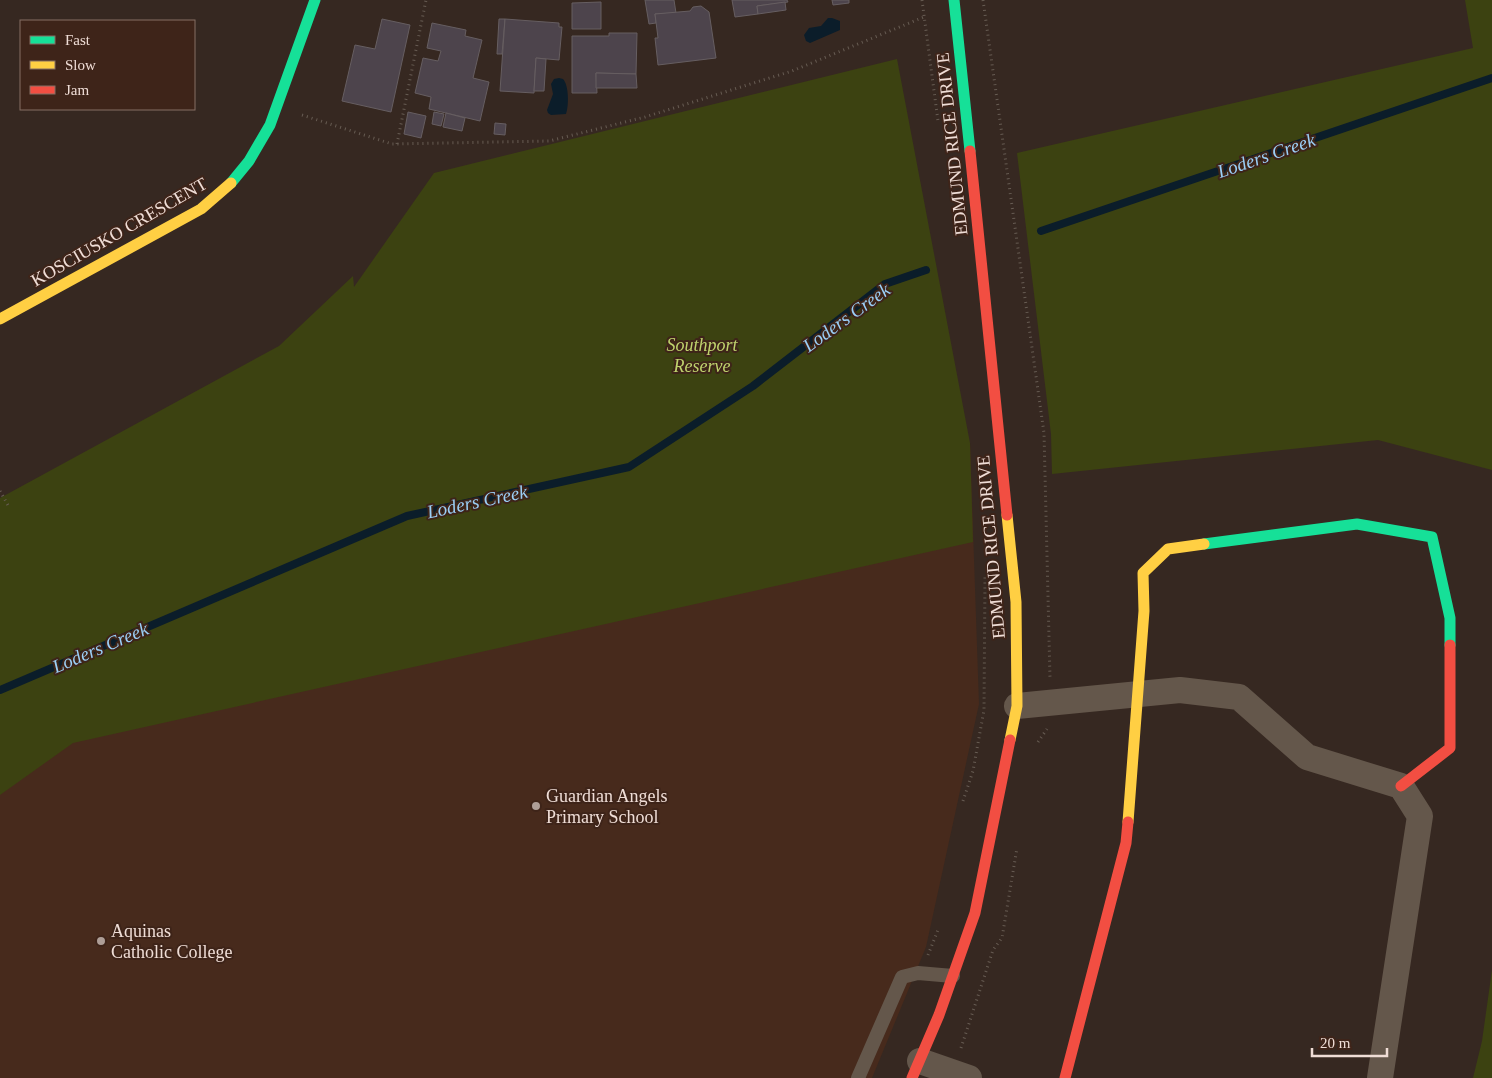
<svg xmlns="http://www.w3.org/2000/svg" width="1492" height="1078" font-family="'Times New Roman',serif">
	<rect width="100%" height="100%" fill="#362821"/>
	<polygon fill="#472a1c" points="970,443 979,704 926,947 872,1078 0,1078 0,658"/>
	<g fill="#3c4211">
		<polygon points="1465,0 1492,0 1492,470 1378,440 1052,474 1051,434 1017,153 1473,48"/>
		<polygon points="897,59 970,443 973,542 73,743 0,795 0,498 279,346 353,276 354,287 434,173"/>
		<polygon points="1492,970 1492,1078 1473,1078 1482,1041"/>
	</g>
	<g fill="#0b1d2a">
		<polygon points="828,18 832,18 840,21 840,30 810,43 806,41 804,35 809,28 821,26"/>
		<path d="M559 78 563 79C569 85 569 106 566 114L551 115 548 113 547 110 553 94 551 84 554 79Z"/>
	</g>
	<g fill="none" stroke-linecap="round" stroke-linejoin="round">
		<g stroke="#0b1d2a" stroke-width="8">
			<polyline points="1041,231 1492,78"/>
			<polyline points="0,690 407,516 629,467 753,386 885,284 926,270"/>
		</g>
	</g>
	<g fill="#4d444c" stroke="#665e61">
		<polygon points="645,0 674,0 676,13 655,14 656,23 649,24"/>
		<polygon points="732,0 787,0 788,2 757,6 758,14 735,17"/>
		<polygon points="832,0 849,0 849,3 833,5"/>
		<polygon points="601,2 601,29 572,29 572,3"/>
		<polygon points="785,2 786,10 758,14 757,6"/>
		<polygon points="701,6 709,12 716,58 658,65 655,38 658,38 655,14 690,11 693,7"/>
		<polygon points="382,19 410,25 391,112 342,101 355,45 375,49"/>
		<polygon points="499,19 505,19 502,54 497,54"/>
		<polygon points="505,19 559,23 559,27 562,27 559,60 536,58 534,93 500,91"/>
		<polygon points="432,23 466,30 465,36 482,40 473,78 489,82 480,121 429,109 431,97 415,93 423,58 438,61 441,51 427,48"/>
		<polygon points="609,33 637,33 636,74 596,73 597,93 572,93 572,36 609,36"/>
		<polygon points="536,58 546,59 544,91 534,91"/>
		<polygon points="596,73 636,74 637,88 596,88"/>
		<polygon points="408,112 426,116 421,138 404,134"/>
		<polygon points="434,112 444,114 441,126 432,124"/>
		<polygon points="446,113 465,118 462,131 443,127"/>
		<polygon points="495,123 506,124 505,135 494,134"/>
	</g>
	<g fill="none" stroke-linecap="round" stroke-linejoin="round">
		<g stroke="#675c53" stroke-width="3" stroke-dasharray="1 4" stroke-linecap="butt">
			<polyline points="922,0 938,121"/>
			<polyline points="983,0 1044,433 1050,678"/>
			<polyline points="302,115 392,144 549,141 645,117 792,71 924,17"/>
			<polyline points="397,144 426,0"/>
			<polyline points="0,491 9,507"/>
			<polyline points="1038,742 1047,729"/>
			<polyline points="963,801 973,771 984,710 985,577"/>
			<polyline points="928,955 938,930"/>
			<polyline points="961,1048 993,950 1002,938 1017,848"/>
		</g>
		<polyline stroke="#64574b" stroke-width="14" points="858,1078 902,977 918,973 953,976"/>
		<g stroke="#64574b" stroke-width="26">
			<polyline points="1017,706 1180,690 1239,697 1307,757 1401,786 1420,816 1380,1078"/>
			<polyline points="920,1061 969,1078"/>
		</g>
		<g stroke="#16e098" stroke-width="11">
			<polyline points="954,0 970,151"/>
			<polyline points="231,183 249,161 270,125 315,0"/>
			<polyline points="1204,544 1357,524 1432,537 1450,618 1450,645"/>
		</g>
		<g stroke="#ffcf43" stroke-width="11">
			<polyline points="0,319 201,209 231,183"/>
			<polyline points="1007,515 1016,602 1017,706 1010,740"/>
			<polyline points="1128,822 1144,611 1143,573 1168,549 1204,544"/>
		</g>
		<g stroke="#f24e42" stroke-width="11">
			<polyline points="970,151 1007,515"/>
			<polyline points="1401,786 1450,748 1450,645"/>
			<polyline points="912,1078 939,1015 975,913 1010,740"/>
			<polyline points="1065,1078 1126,843 1128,822"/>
		</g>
	</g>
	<g fill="#ae9e97" stroke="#3e2419" stroke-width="2">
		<circle cx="536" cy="806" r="5"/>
		<circle cx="101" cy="941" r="5"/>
	</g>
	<g text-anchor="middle" stroke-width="4" stroke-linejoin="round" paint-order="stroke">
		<g font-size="18" fill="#efddd6" stroke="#3e2419">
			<text transform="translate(952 144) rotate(-96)" y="6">EDMUND RICE DRIVE</text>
			<text transform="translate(119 232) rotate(-30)" y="6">KOSCIUSKO CRESCENT</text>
			<text transform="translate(991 547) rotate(-95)" y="6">EDMUND RICE DRIVE</text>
		</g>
		<g font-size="18" font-style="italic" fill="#bfd26d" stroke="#3e2419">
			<text x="702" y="351">Southport<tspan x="702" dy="21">Reserve</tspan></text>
		</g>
		<g font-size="18" fill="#efddd6" stroke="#3e2419" text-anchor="start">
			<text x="546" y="802">Guardian Angels<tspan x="546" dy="21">Primary School</tspan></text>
			<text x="111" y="937">Aquinas<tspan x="111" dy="21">Catholic College</tspan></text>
		</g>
		<g font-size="19" font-style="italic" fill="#9bcff7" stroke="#3e2419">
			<text transform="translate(1266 155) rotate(-19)" y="7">Loders Creek</text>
			<text transform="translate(846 317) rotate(-36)" y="7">Loders Creek</text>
			<text transform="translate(477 501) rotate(-12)" y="7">Loders Creek</text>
			<text transform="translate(100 647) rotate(-23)" y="7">Loders Creek</text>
		</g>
	</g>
	<rect x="20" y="20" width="175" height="90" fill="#3e2419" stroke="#856e65"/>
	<rect x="30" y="36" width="25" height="8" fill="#16e098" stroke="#856e65"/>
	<text x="65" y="45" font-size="15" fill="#efddd6">Fast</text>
	<rect x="30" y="61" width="25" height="8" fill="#ffcf43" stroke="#856e65"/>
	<text x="65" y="70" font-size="15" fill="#efddd6">Slow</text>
	<rect x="30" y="86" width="25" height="8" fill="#f24e42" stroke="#856e65"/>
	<text x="65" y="95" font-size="15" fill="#efddd6">Jam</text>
	<path d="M1312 1048v8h75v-8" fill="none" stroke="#efddd6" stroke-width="2.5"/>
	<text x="1320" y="1048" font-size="15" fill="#efddd6" stroke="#3e2419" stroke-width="4" paint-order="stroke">20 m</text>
</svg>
